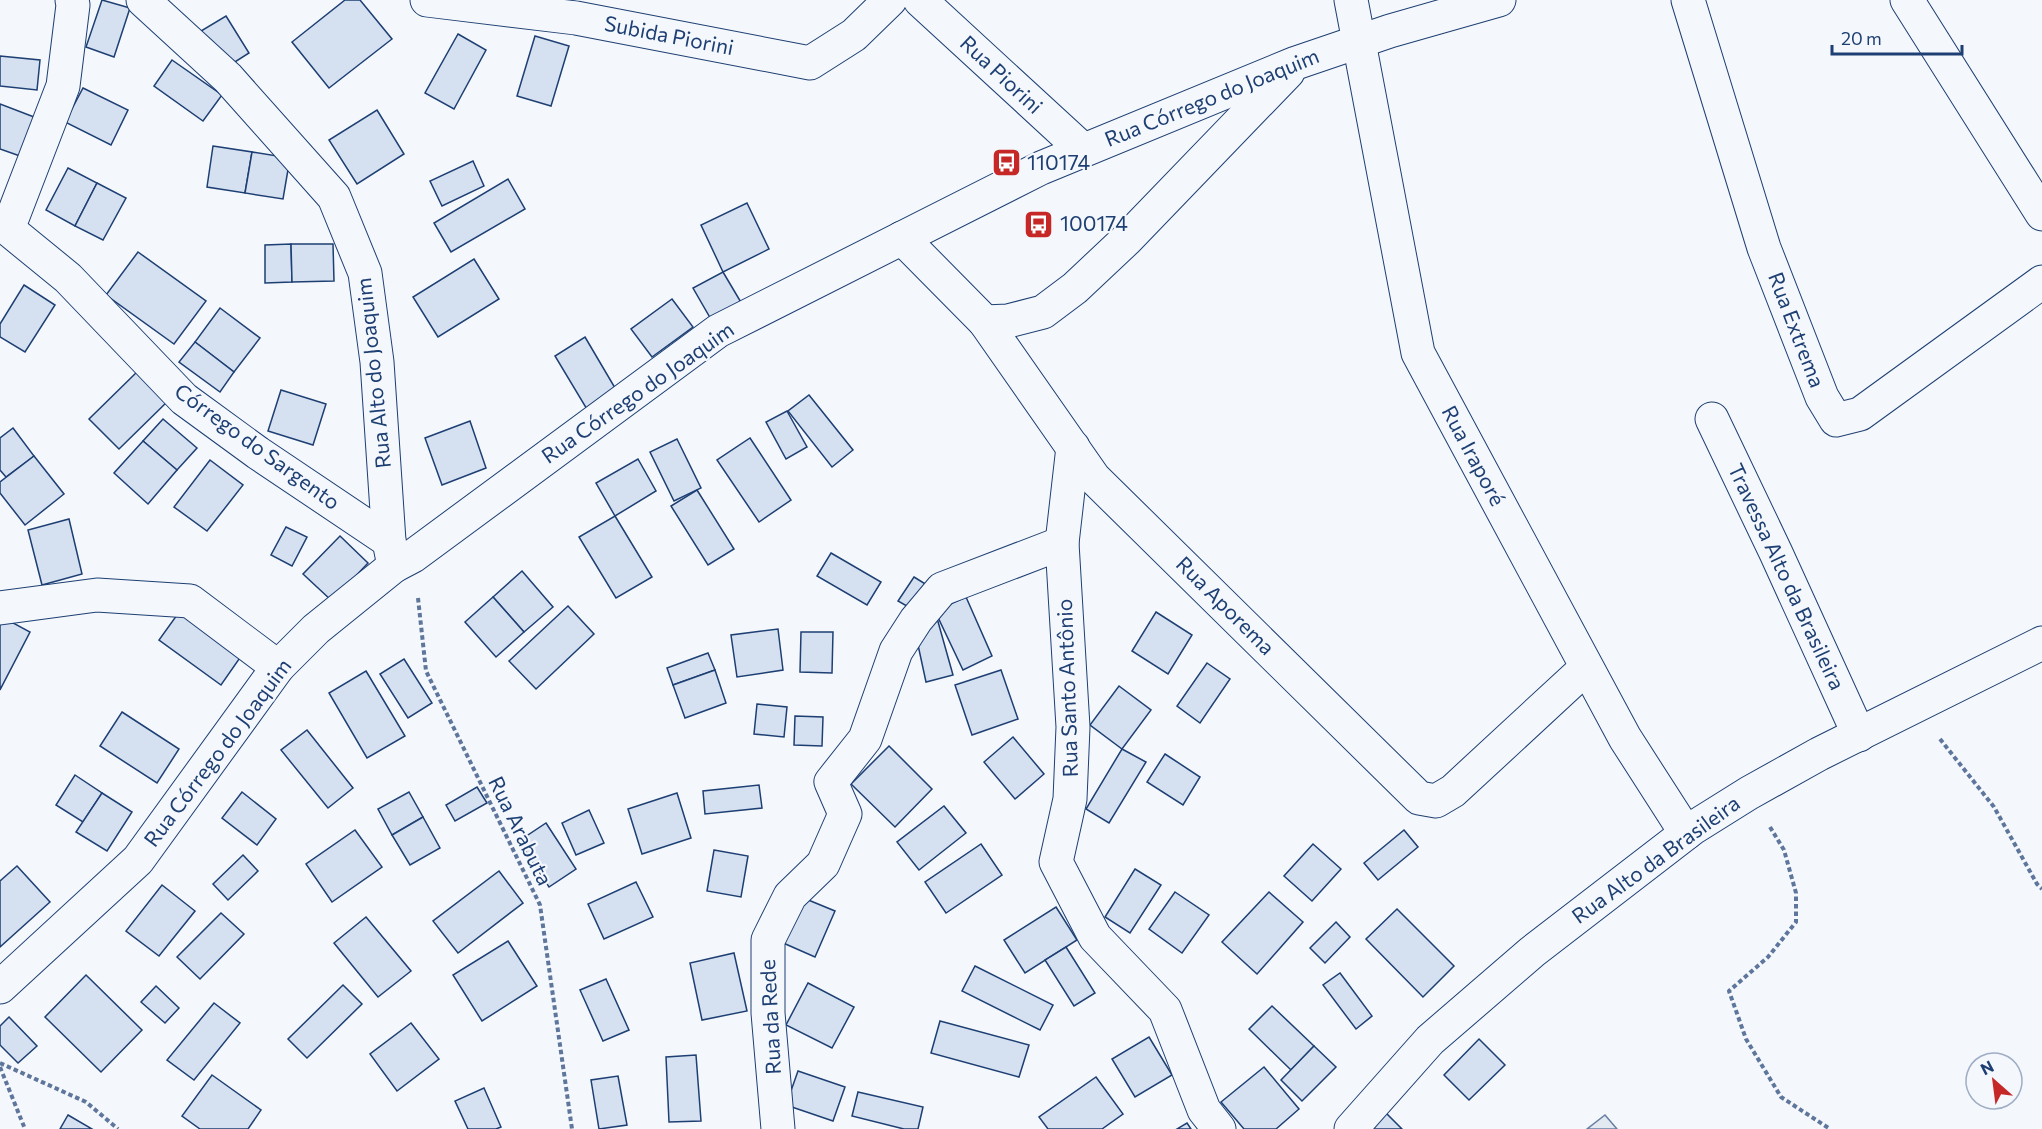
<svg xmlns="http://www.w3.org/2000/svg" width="2042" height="1129" font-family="Commissioner,sans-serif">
	<rect width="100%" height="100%" fill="#f4f7fb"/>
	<polygon fill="#e3e9f0" stroke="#687fa3" stroke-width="1.5" points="1605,1115 1617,1129 1587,1129"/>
	<g fill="#d5e0f0" stroke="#1d3f73" stroke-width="1.5">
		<polygon points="102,0 130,8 114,57 86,47"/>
		<polygon points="345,0 360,0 392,39 329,88 292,42"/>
		<polygon points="226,16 249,53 224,69 201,31"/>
		<polygon points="458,34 486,50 454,109 425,93"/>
		<polygon points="535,36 569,46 551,106 517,96"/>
		<polygon points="0,56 40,60 37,90 0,86"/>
		<polygon points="172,60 222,95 203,121 154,86"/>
		<polygon points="83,88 128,110 111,145 65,122"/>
		<polygon points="0,104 34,117 20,156 0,149"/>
		<polygon points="377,110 404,154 357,184 329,140"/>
		<polygon points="213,146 252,152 245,193 207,187"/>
		<polygon points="252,152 290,158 283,199 245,193"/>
		<polygon points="473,161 484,186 442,206 430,181"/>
		<polygon points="68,168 97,183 75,226 46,210"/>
		<polygon points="508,179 525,209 451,252 434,223"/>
		<polygon points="97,183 126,198 103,240 75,226"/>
		<polygon points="747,203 769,249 723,272 701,225"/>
		<polygon points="291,244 292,282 265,283 265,245"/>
		<polygon points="291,244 333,244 334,281 292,282"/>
		<polygon points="138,252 206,301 174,344 106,295"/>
		<polygon points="474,259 499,299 438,337 413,297"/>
		<polygon points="723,272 742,304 712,321 693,288"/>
		<polygon points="24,285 55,305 25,352 0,337 0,324"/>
		<polygon points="672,299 693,327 652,357 631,329"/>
		<polygon points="220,308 260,338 234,372 195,342"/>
		<polygon points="585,337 618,393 588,411 555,356"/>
		<polygon points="195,342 234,372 220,392 179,362"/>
		<polygon points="140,369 170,399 119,449 89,419"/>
		<polygon points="281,390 326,404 313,445 268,431"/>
		<polygon points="809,395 853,450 832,467 788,411"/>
		<polygon points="787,411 807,447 786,459 766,422"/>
		<polygon points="163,419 197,448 177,470 143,441"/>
		<polygon points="470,421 486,468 442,485 425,438"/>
		<polygon points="13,428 34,456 6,477 0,470 0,438"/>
		<polygon points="750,438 791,500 759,522 717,460"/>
		<polygon points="677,439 701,488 674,501 650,452"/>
		<polygon points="143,441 177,470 148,504 114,473"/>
		<polygon points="34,456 64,494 25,525 0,493 0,482"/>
		<polygon points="638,459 656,491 615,516 596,483"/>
		<polygon points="210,460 243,485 207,531 174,507"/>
		<polygon points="697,490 734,549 708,565 671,506"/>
		<polygon points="615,516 652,577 616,598 579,537"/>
		<polygon points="69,519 82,574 42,585 28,530"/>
		<polygon points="286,527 307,537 292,566 271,555"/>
		<polygon points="340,536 368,563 332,601 303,574"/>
		<polygon points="831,553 881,582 867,605 817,576"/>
		<polygon points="522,571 553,607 524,632 493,597"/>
		<polygon points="914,577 927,585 912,609 898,601"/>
		<polygon points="493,597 524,632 496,657 465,622"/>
		<polygon points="966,597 992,656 963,670 935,611"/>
		<polygon points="568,606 594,634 536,689 509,661"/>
		<polygon points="182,608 244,652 221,685 159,640"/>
		<polygon points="935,611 953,675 926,682 915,631"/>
		<polygon points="1156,612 1192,635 1168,674 1132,651"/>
		<polygon points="0,616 30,632 0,690"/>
		<polygon points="778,629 783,670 737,677 731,635"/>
		<polygon points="801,632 833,632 832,673 800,672"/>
		<polygon points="708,653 715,670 673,685 667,668"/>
		<polygon points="404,659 432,703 408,718 380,674"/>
		<polygon points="1207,663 1230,679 1200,723 1177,706"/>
		<polygon points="715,670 726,703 685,718 673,685"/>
		<polygon points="1001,670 1018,719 972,735 955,685"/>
		<polygon points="366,671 405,736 367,758 329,693"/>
		<polygon points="1119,686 1151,710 1122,749 1090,725"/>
		<polygon points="757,704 787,707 784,737 754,734"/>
		<polygon points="122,712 179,749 157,783 100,746"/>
		<polygon points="795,716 823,717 822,746 794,745"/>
		<polygon points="307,730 353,788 328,808 281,750"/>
		<polygon points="1013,737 1044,774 1015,799 984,762"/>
		<polygon points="889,746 932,789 895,827 851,784"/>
		<polygon points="1122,749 1146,762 1109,823 1086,809"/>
		<polygon points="1165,754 1200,777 1183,805 1147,782"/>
		<polygon points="75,775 102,793 83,822 56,805"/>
		<polygon points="759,785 762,808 705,814 703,791"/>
		<polygon points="477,787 487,803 455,821 446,805"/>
		<polygon points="242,792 276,819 257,845 222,818"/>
		<polygon points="409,792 423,817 392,835 378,809"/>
		<polygon points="102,793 132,812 107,851 76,832"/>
		<polygon points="677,793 691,838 642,854 628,809"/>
		<polygon points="944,806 966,833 919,870 897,842"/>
		<polygon points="589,810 604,843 576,855 562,823"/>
		<polygon points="423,817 440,848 410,865 392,835"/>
		<polygon points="546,823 576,869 549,887 519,841"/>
		<polygon points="355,830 382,867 332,902 306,864"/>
		<polygon points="1404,830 1418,847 1378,880 1364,863"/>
		<polygon points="981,844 1002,875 946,913 925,882"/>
		<polygon points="1313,844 1341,869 1312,901 1284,876"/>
		<polygon points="714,850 748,856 741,897 707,891"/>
		<polygon points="243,855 258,871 228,900 213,884"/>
		<polygon points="17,866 50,902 0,947 0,881"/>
		<polygon points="1135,869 1161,885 1130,933 1105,917"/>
		<polygon points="499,871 523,903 458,953 433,921"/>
		<polygon points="636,882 653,917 604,939 588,904"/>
		<polygon points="162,885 195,911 159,956 126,931"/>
		<polygon points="1175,892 1209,915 1182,953 1149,929"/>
		<polygon points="1269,892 1303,922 1257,974 1222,942"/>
		<polygon points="801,897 835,911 815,957 781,942"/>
		<polygon points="1056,907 1077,940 1025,973 1004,940"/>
		<polygon points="1397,909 1454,966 1423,997 1366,939"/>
		<polygon points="221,913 244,934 200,979 177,957"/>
		<polygon points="366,917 411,971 378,997 334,943"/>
		<polygon points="1336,922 1350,937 1325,963 1310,948"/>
		<polygon points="508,941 537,986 482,1021 453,975"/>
		<polygon points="1066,947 1095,993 1074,1006 1045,960"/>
		<polygon points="734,953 747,1011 702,1020 690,963"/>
		<polygon points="975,966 1053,1005 1040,1030 962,991"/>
		<polygon points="1340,973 1372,1016 1356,1029 1323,985"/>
		<polygon points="86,975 142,1030 101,1072 45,1017"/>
		<polygon points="606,979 629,1030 603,1041 580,990"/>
		<polygon points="808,983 854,1007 832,1048 786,1025"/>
		<polygon points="343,985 362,1004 307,1058 288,1039"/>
		<polygon points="156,986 179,1008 165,1023 141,1002"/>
		<polygon points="214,1003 240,1023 194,1080 167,1060"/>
		<polygon points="1272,1006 1314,1046 1291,1070 1249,1029"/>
		<polygon points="9,1017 37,1046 18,1063 0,1045 0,1026"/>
		<polygon points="940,1021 1029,1045 1019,1077 931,1053"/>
		<polygon points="411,1023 439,1059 397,1091 370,1054"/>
		<polygon points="1149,1037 1172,1075 1135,1097 1112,1059"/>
		<polygon points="1479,1039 1505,1065 1469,1100 1444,1075"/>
		<polygon points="1314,1046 1336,1067 1302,1101 1281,1080"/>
		<polygon points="696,1055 701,1121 669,1122 666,1057"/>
		<polygon points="1264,1067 1299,1109 1276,1129 1244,1129 1221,1102"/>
		<polygon points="798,1071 845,1087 833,1121 786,1105"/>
		<polygon points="212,1075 261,1110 248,1129 200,1129 182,1116"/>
		<polygon points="618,1076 627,1125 599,1129 591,1080"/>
		<polygon points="1096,1077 1123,1114 1102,1129 1048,1129 1039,1117"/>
		<polygon points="484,1088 501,1127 496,1129 468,1129 455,1101"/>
		<polygon points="858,1092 923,1107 918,1129 904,1129 852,1116"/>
		<polygon points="1385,1112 1402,1129 1369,1129"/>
		<polygon points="68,1115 92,1129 60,1129"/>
		<polygon points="1187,1123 1191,1129 1177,1129"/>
	</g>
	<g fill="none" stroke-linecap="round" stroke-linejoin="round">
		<defs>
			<g id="minor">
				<polyline points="72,0 73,5 63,86 8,229 68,278 184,399 258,453 389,541 394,566"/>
				<polyline points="143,0 228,78 334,197 365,273 377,362 389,541"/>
				<polyline points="427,0 576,18 810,63 854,35 890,0"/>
				<polyline points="920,0 1083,150"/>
				<polyline points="1351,0 1418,353 1625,738 1686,833"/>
				<polyline points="1688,0 1764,248 1822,397 1836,420 1860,414 2042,282"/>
				<polyline points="1907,0 2042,214"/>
				<polyline points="902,238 985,322 1094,478 1419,798 1436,801 1453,791 1586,668"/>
				<polyline points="985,322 1008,321 1043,312 1075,288 1126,240 1288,72"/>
				<polyline points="1712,419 1776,553 1859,735"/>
				<polyline points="1073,447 1062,543 1073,727 1070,799 1056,862 1095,937 1165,1010 1204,1110 1219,1129"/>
				<polyline points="0,608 97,595 190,601 278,667"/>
				<polyline points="0,987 138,860 278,667 316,629 394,566 413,556 718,331 1041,168 1296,63 1390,31 1499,0"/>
				<polyline points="778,1129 768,1013 768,940 790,896 823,864 845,814 831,782 865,739 896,651 916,620 942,589 1062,543"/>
				<polyline points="1351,1129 1430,1040 1532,952 1693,828 1749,793 1819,754 2042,643"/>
			</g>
		</defs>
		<use href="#minor" stroke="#1d3f73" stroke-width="35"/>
		<g stroke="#5e769c" stroke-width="4" stroke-dasharray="4.5 3" stroke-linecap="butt">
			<polyline points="418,598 426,671 540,905 572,1129"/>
			<polyline points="1940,739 1994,807 2037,884 2042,889"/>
			<polyline points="1770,827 1784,850 1796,893 1796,922 1768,957 1729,991 1746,1039 1781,1097 1830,1129"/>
			<polyline points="0,1063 86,1102 118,1129"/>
			<polyline points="0,1067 25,1129"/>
		</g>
		<use href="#minor" stroke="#f4f7fb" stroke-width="33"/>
	</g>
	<defs>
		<symbol id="bus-square" viewBox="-11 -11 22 22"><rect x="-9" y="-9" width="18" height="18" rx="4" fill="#c62828" stroke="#f4f7fb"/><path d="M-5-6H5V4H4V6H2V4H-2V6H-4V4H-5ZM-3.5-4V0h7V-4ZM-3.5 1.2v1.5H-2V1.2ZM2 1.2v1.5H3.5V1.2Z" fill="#fff"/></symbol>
	</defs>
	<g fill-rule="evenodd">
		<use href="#bus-square" x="990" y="146" width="33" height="33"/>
		<use href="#bus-square" x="1022" y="208" width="33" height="33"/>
	</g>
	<g text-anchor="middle" stroke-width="4.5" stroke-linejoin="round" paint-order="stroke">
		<g font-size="21" fill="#1d3f73" stroke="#f4f7fb">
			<text transform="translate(669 36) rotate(11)" y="7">Subida Piorini</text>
			<text transform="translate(1001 75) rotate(43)" y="7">Rua Piorini</text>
			<text transform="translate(1212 98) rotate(-22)" y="7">Rua Córrego do Joaquim</text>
			<text transform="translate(1796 330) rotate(69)" y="7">Rua Extrema</text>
			<text transform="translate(374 373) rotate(-96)" y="7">Rua Alto do Joaquim</text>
			<text transform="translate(638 393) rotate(-35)" y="7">Rua Córrego do Joaquim</text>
			<text transform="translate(257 447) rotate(36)" y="7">Córrego do Sargento</text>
			<text transform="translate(1473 456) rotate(62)" y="7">Rua Iraporé</text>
			<text transform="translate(1786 577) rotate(65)" y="7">Travessa Alto da Brasileira</text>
			<text transform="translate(1225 606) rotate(45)" y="7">Rua Aporema</text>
			<text transform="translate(1068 688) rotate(-92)" y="7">Rua Santo Antônio</text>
			<text transform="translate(218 753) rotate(-53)" y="7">Rua Córrego do Joaquim</text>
			<text transform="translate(520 831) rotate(64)" y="7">Rua Arabuta</text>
			<text transform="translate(1656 860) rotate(-36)" y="7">Rua Alto da Brasileira</text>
			<text transform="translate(771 1017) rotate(-93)" y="7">Rua da Rede</text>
		</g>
		<g font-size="21" fill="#1d3f73" stroke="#f4f7fb" text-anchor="start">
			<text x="1027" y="170">110174</text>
			<text x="1060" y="231">100174</text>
		</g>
	</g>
	<g transform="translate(1994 1081) rotate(332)"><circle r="28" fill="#f4f7fb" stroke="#9eadc5" stroke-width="1.5"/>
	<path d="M0-4.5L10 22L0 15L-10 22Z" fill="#c62828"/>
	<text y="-9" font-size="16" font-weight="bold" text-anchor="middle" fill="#1d3f73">N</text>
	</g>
	<path d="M1832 45v9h130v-9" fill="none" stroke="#1d3f73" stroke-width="3"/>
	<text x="1841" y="45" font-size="18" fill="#1d3f73" stroke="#f4f7fb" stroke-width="4.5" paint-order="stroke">20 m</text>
</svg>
